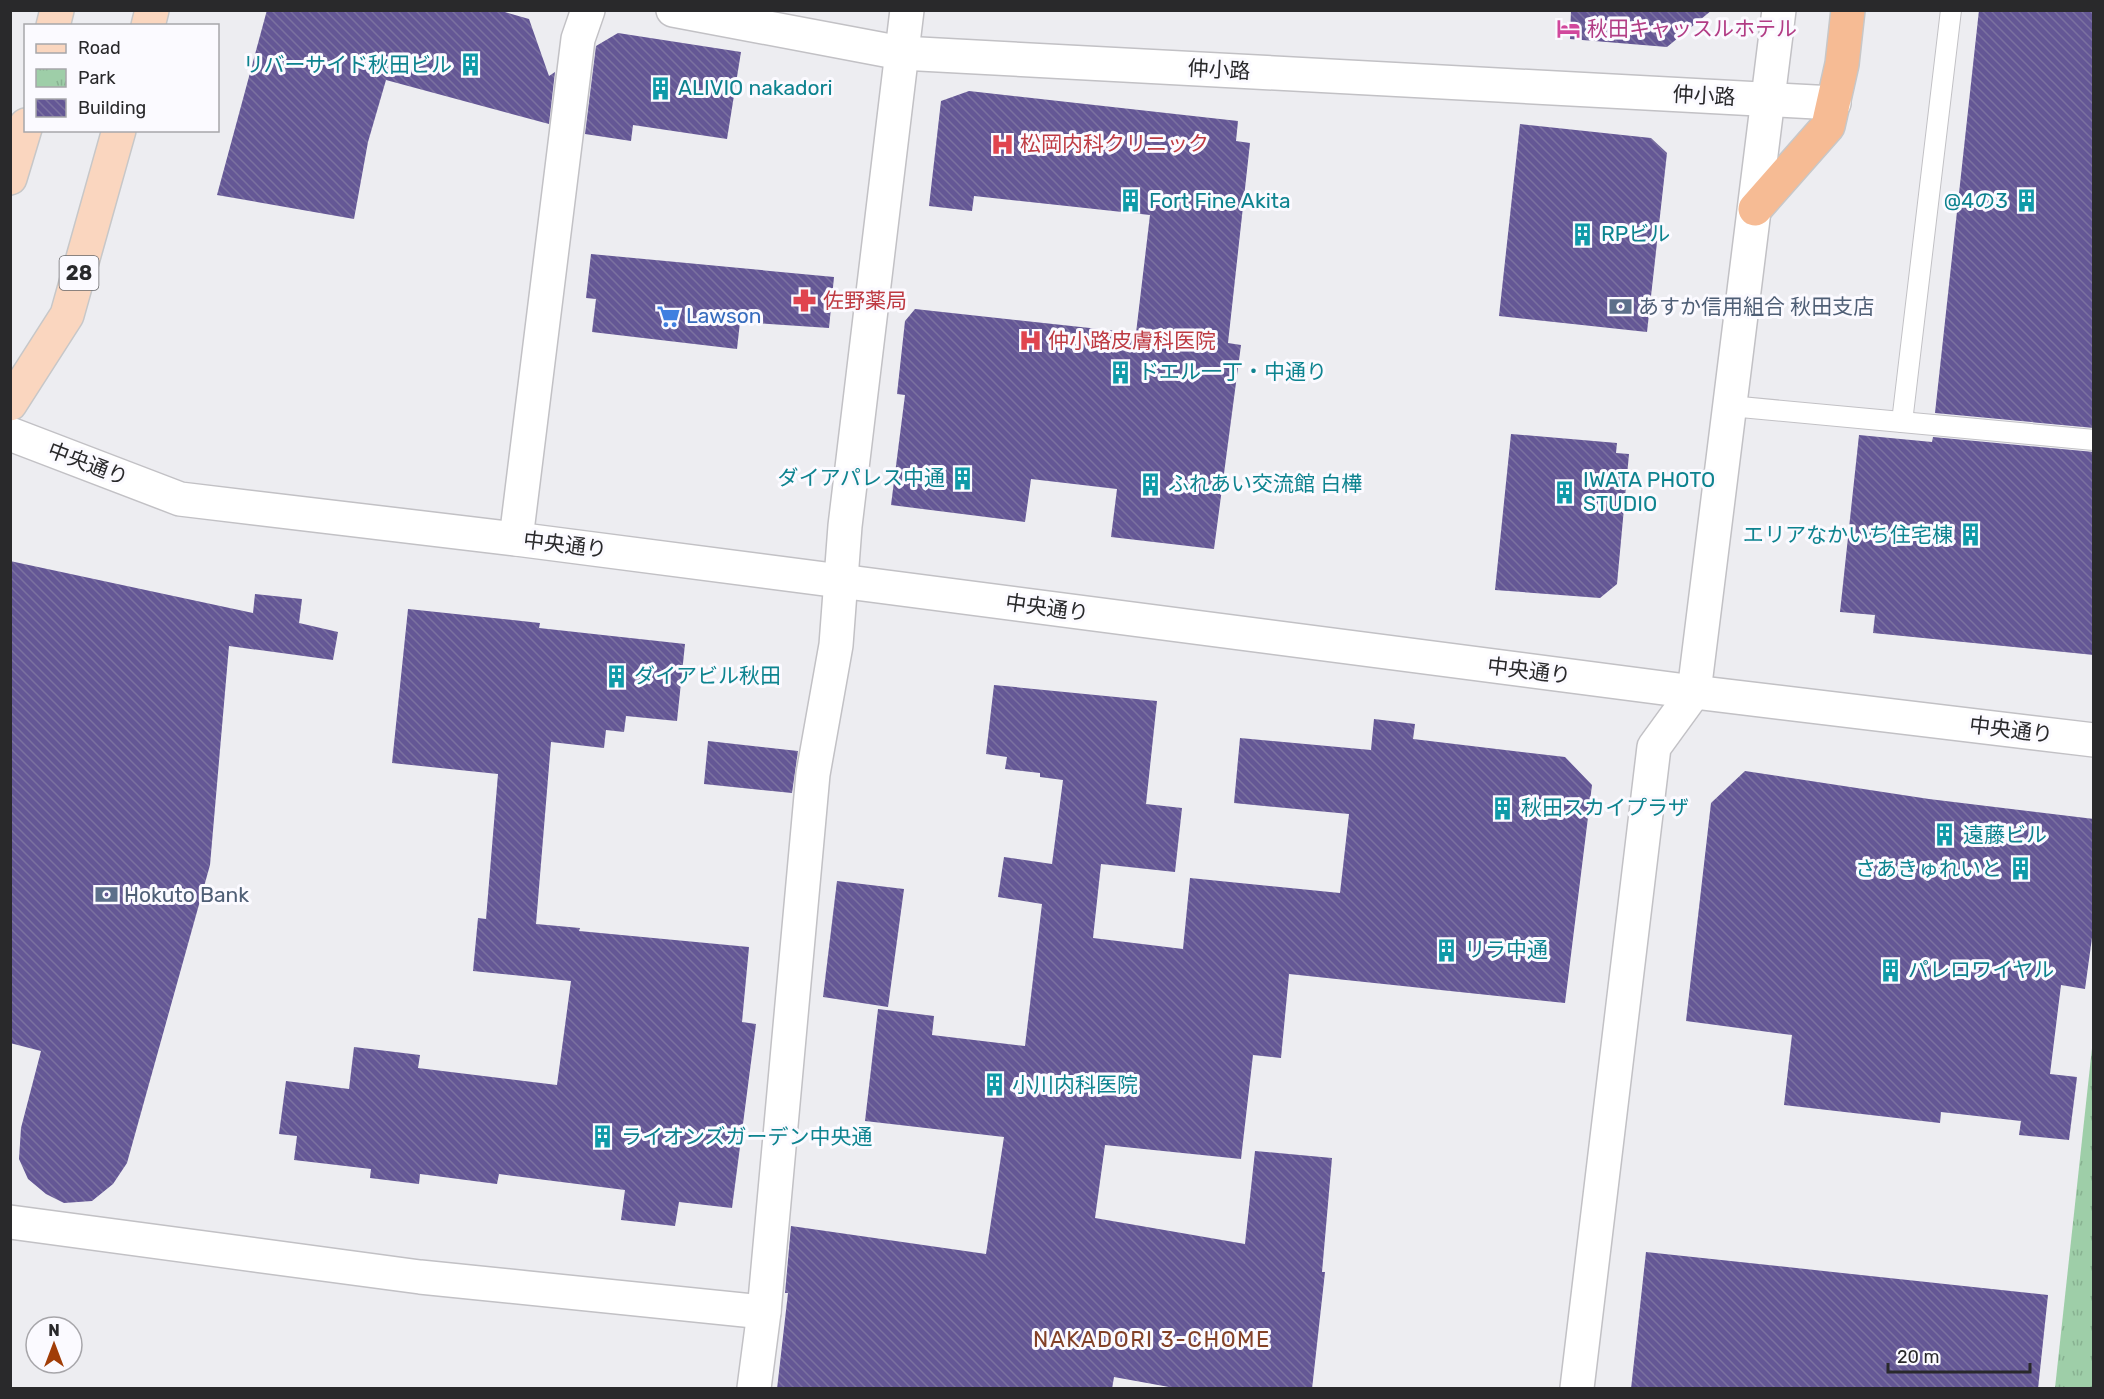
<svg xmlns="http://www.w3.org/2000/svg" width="2104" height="1399" font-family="Rubik,'Noto Sans JP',sans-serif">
	<defs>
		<pattern id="park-tufts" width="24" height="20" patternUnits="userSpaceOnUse" patternTransform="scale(1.5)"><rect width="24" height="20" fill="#9ecea8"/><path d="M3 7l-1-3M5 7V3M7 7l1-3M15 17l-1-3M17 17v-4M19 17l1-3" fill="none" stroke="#88b191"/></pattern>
		<pattern id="building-back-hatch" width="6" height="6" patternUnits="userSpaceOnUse" patternTransform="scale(1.5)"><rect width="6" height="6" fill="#645795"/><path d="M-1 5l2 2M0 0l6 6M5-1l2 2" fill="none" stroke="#7b71a0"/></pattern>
	</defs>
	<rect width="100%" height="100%" fill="#ededf1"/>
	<polygon fill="url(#park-tufts)" points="2093,1039 2093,1388 2055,1388"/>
	<g fill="url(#building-back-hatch)">
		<polygon points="267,10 498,10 529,19 549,76 555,72 549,124 386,80 368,142 354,219 217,195"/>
		<polygon points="1571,10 1712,10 1667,47 1570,39"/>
		<polygon points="1979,10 2094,10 2094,428 1935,413"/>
		<polygon points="618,33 741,52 727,139 633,125 631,141 585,134 596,46"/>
		<polygon points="969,91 1238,121 1236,141 1250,143 1228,343 1241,345 1214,549 1111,537 1117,489 1031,479 1025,522 891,505 905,395 897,394 905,321 915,309 1136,333 1150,215 974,196 972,211 929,206 941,101"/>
		<polygon points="1520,124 1651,138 1667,153 1647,332 1499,316"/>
		<polygon points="591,254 834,277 829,328 740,322 737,349 592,332 596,299 586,298"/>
		<polygon points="1511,434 1617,443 1616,453 1629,454 1617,584 1600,598 1495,590"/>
		<polygon points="1859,435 1932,442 1933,437 2094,452 2094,655 1873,633 1875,615 1840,612"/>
		<polygon points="10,561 253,613 255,594 302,599 299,623 338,632 333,660 229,646 210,865 127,1163 113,1184 92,1201 64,1203 46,1194 28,1179 19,1159 21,1128 41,1051 10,1043"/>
		<polygon points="408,609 540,623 539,628 685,644 677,721 626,716 624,732 606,730 604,748 551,742 536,924 580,928 579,931 749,947 742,1022 756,1024 732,1208 679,1202 675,1226 621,1220 625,1190 499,1174 497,1184 420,1174 419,1184 370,1178 371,1169 294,1160 297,1136 279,1134 286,1081 349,1089 354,1047 420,1055 418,1068 557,1085 571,981 473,971 478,918 486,919 498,774 392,763"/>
		<polygon points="994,685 1157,701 1146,804 1182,808 1175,872 1101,864 1093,938 1183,949 1190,878 1340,893 1349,814 1234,803 1240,738 1371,750 1374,719 1415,724 1413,739 1565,757 1592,785 1565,1003 1289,974 1281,1058 1253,1055 1241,1159 1105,1145 1095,1218 1245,1244 1255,1151 1332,1158 1322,1272 1325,1272 1312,1389 1180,1389 1114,1377 1112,1389 777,1389 788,1293 785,1293 791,1226 986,1254 1004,1137 865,1121 878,1009 934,1016 932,1035 1025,1046 1042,904 998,897 1004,857 1052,864 1063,780 1040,777 1040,773 1005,769 1007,757 986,754"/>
		<polygon points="708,741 798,751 792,793 704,784"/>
		<polygon points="1745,771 1929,799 2094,819 2094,923 2085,989 2061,985 2050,1074 2077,1077 2069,1140 2019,1135 2021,1121 1941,1112 1940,1123 1784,1105 1792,1035 1686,1021 1711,803"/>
		<polygon points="837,881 904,889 888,1007 823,997"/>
		<polygon points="1646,1252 2048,1295 2038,1389 1631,1389"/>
	</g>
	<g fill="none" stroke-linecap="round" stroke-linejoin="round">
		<defs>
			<g id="service">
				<polyline points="1730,406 2094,440"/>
				<polyline points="1902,422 1951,10"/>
			</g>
			<g id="minor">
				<polyline points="673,10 901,53 1834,103"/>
				<polyline points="516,539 578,39 588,10"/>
				<polyline points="10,1222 420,1277 764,1312"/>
				<polyline points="754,1388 764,1312 813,774 836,645 845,526 907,10"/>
				<polyline points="1577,1388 1654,747 1694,692"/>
			</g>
			<g id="tertiary">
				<polyline points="10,434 180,499 516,539 1694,692 2094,740"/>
				<polyline points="1694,692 1779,10"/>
			</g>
			<g id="primary">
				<polyline points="53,26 57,10"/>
				<polyline points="148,26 152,10"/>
				<polyline points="10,178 26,125"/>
				<polyline points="10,404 67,315 119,130"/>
			</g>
			<polyline id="motorway" points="1755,209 1828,126 1842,64 1848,10"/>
		</defs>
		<use href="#service" stroke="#c2c1c5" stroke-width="22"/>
		<use href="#minor" stroke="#c2c1c5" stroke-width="36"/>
		<use href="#tertiary" stroke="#c2c1c5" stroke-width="36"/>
		<use href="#primary" stroke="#c7c7c8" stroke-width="36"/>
		<use href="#motorway" stroke="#c7c7c8" stroke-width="36"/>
		<use href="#service" stroke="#fff" stroke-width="20"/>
		<use href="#minor" stroke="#fff" stroke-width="33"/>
		<use href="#tertiary" stroke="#fff" stroke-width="33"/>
		<use href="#primary" stroke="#fad6bf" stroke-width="33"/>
		<use href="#motorway" stroke="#f6bb94" stroke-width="33"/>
	</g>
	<defs>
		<symbol id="hotel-bare" viewBox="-9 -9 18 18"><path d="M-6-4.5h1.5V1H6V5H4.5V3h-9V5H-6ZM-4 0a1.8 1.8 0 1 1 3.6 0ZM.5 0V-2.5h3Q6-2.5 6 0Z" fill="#d1479c" stroke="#fbfaff" stroke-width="2.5" paint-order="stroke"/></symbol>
		<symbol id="building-bare" viewBox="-9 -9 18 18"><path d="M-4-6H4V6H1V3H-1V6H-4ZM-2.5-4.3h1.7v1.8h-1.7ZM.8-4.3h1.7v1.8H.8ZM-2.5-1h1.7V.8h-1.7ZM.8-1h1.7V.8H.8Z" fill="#0f9aa8" stroke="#fbfaff" stroke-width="2.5" paint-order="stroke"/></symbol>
		<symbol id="hospital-bare" viewBox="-9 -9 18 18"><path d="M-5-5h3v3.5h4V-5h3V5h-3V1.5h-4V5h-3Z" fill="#e0444e" stroke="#fbfaff" stroke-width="2.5" paint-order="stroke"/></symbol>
		<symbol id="pharmacy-bare" viewBox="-9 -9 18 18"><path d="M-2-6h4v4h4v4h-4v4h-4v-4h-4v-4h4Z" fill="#e0444e" stroke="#fbfaff" stroke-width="2.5" paint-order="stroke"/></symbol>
		<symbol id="bank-bare" viewBox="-9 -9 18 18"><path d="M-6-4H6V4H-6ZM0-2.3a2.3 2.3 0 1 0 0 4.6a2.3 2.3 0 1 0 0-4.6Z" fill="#5c6f8a" stroke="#fbfaff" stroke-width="2.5" paint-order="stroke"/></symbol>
		<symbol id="supermarket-bare" viewBox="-9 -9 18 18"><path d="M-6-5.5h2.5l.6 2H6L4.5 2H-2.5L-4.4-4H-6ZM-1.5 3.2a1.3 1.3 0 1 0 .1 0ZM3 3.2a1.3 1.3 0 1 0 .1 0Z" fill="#3f7fe0" stroke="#fbfaff" stroke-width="2.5" paint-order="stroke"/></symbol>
	</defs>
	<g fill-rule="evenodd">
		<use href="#hotel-bare" x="1552" y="12" width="33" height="33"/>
		<use href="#building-bare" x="454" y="48" width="33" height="33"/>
		<use href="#building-bare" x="644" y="72" width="33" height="33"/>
		<use href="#hospital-bare" x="986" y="128" width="33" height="33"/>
		<use href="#building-bare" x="1114" y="184" width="33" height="33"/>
		<use href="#building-bare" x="2010" y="184" width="33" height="33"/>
		<use href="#building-bare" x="1566" y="218" width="33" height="33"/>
		<use href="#pharmacy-bare" x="788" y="284" width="33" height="33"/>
		<use href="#bank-bare" x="1604" y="290" width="33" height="33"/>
		<use href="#supermarket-bare" x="652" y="300" width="33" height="33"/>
		<use href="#hospital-bare" x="1014" y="324" width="33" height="33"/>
		<use href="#building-bare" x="1104" y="356" width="33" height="33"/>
		<use href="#building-bare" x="946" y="462" width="33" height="33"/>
		<use href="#building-bare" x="1134" y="468" width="33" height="33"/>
		<use href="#building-bare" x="1548" y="476" width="33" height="33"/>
		<use href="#building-bare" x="1954" y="518" width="33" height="33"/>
		<use href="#building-bare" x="600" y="660" width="33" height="33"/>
		<use href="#building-bare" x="1486" y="792" width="33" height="33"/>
		<use href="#building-bare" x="1928" y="818" width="33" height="33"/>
		<use href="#building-bare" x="2004" y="852" width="33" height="33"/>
		<use href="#bank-bare" x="90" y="878" width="33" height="33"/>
		<use href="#building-bare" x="1430" y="934" width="33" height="33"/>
		<use href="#building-bare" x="1874" y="954" width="33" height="33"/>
		<use href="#building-bare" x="978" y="1068" width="33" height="33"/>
		<use href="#building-bare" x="586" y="1120" width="33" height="33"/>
	</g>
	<g text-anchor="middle" stroke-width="6" stroke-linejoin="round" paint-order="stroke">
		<rect fill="#fbfaff" stroke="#68686b" stroke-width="1.5" x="59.5" y="256" width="39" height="34" rx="4.5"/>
		<g font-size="20" font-weight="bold" fill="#29292b">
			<text x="79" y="280">28</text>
		</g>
		<g font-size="21" fill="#b23c85" stroke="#fbfaff" text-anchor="start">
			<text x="1587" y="36">秋田キャッスルホテル</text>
		</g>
		<g font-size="21" fill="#0d838f" stroke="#fbfaff" text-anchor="start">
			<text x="452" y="72" text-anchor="end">リバーサイド秋田ビル</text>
			<text x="678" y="95">ALIVIO nakadori</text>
			<text x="1149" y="208">Fort Fine Akita</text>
			<text x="2008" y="208" text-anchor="end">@4の3</text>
			<text x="1601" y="241">RPビル</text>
			<text x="1138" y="379">ドエル一丁・中通り</text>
			<text x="945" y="485" text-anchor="end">ダイアパレス中通</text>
			<text x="1583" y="487">IWATA PHOTO<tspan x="1583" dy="24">STUDIO</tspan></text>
			<text x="1168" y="491">ふれあい交流館 白樺</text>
			<text x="1953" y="542" text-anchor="end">エリアなかいち住宅棟</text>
			<text x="634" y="683">ダイアビル秋田</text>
			<text x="1521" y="815">秋田スカイプラザ</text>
			<text x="1963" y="842">遠藤ビル</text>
			<text x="2002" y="876" text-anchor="end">さあきゅれいと</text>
			<text x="1464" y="957">リラ中通</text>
			<text x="1908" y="977">パレロワイヤル</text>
			<text x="1012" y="1092">小川内科医院</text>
			<text x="621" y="1144">ライオンズガーデン中央通</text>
		</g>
		<g font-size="21" fill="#29292b" stroke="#fbfaff">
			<text transform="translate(1219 70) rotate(3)" y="7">仲小路</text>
			<text transform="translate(1704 96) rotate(3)" y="7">仲小路</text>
			<text transform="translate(88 464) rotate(21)" y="7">中央通り</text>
			<text transform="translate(565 545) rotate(7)" y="7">中央通り</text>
			<text transform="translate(1047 608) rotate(8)" y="7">中央通り</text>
			<text transform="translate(1529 671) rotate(7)" y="7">中央通り</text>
			<text transform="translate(2011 730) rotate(7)" y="7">中央通り</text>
		</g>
		<g font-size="21" fill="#be3a42" stroke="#fbfaff" text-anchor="start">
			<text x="1020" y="151">松岡内科クリニック</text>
			<text x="823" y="308">佐野薬局</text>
			<text x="1048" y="348">仲小路皮膚科医院</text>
		</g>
		<g font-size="21" fill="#4e5e75" stroke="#fbfaff" text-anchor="start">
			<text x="1638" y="314">あすか信用組合 秋田支店</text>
			<text x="124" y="902">Hokuto Bank</text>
		</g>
		<g font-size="21" fill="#366cbe" stroke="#fbfaff" text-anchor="start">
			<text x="686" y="323">Lawson</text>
		</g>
		<g font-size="22" letter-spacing="1.5" fill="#834126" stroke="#fbfaff">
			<text x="1152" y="1347">NAKADORI 3-CHOME</text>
		</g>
	</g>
	<rect width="2104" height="1399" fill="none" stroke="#29292b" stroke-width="24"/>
	<rect x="24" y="24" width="195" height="108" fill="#fbfaff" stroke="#a7a6aa" stroke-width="1.5"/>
	<rect x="36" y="44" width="30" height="9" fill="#fad6bf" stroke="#a7a6aa" stroke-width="1.5"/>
	<text x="78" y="54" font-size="18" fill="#29292b">Road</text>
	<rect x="36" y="69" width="30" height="18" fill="url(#park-tufts)" stroke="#a7a6aa" stroke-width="1.5"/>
	<text x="78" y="84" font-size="18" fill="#29292b">Park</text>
	<rect x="36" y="99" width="30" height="18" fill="url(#building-back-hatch)" stroke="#a7a6aa" stroke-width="1.5"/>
	<text x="78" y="114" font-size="18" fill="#29292b">Building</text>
	<g transform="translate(54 1345)"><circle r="28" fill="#fbfaff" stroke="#a7a6aa" stroke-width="1.5"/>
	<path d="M0-4.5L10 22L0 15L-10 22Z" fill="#a13d07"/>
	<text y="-9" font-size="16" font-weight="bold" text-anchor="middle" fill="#29292b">N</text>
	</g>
	<path d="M1888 1363v9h142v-9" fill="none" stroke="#29292b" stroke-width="3"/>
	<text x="1897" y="1363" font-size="18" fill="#29292b" stroke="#fbfaff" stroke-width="4.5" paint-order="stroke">20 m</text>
</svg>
